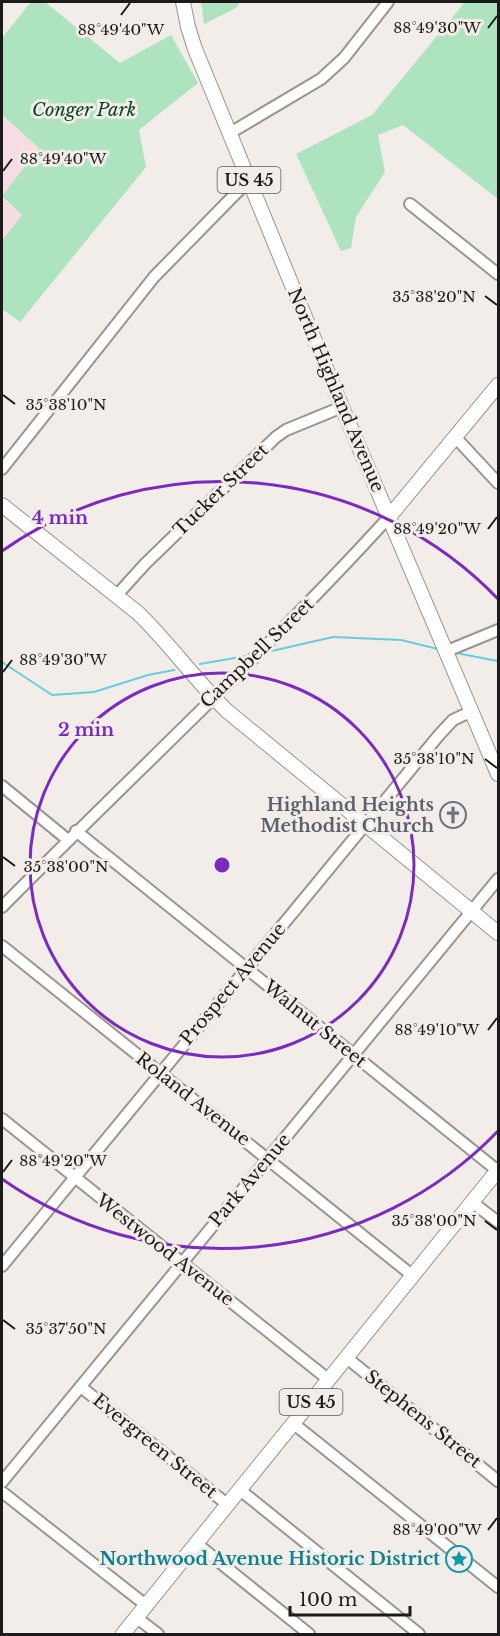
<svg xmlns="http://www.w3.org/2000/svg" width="500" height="1636" font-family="'Libre Baskerville',serif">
	<rect width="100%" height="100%" fill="#f2ede8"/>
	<g fill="#f7dce1">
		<polygon points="2,117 39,148 2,196"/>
		<polygon points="2,197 22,215 2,240"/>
	</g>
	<g fill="#aee3c0">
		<polygon points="31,2 45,2 120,63 171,35 198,83 139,130 146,167 20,322 2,309 2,240 22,215 2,196 39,148 2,115 2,38"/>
		<polygon points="201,2 240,2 236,8 204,24"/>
		<polygon points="465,2 498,2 498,199 403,125 378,135 385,172 356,217 351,248 341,251 296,154 372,115"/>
	</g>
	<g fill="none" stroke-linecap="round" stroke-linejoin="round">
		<g stroke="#68cddd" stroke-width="2">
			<polyline points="263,653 333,637 401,640 438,649"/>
			<polyline points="456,653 498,661"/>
			<polyline points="2,662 52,695 94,692 148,675 174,670"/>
			<polyline points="200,664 252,655"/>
		</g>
		<defs>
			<g id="minor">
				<polyline points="230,133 321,79 344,58 388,2"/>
				<polyline points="410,204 498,274"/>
				<polyline points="456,438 498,483"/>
				<polyline points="2,469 154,277 249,180"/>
				<polyline points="116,596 145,564 276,437 286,430 342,407"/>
				<polyline points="447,651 498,630"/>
				<polyline points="2,786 68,840"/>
				<polyline points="76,831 498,1171"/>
				<path d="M2 907C130 777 266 652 389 517"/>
				<polyline points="2,946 413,1276"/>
				<polyline points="2,1119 329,1380"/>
				<polyline points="472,1202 498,1222"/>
				<polyline points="2,1266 439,735 453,720 472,711"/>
				<polyline points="347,1358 498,1481"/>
				<polyline points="81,1387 228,1505"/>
				<polyline points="294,1424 498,1587"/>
				<polyline points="2,1482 498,879"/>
				<polyline points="240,1490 419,1634"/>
				<polyline points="2,1492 147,1606"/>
				<polyline points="197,1544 309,1634"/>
				<polyline points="137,1618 158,1634"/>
			</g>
			<g id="major">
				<polyline points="183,2 188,27 195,49 342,407 498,774"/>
				<path d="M2 505 138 613C170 644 195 680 227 711L498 933"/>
				<polyline points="389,517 498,385"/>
				<polyline points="123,1634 498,1170"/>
			</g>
		</defs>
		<use href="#minor" stroke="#999590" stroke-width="14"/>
		<use href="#major" stroke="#999590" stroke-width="16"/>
		<use href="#minor" stroke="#fff" stroke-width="10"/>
		<use href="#major" stroke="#fff" stroke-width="14"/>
	</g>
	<path fill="none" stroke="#1d1b1a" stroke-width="2" d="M121 15 130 3M488 28 497 16M3 171 12 159M485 296 497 305M3 395 15 404M488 529 497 517M3 672 12 660M485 759 497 768M3 857 15 866M488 1030 497 1018M3 1172 12 1160M485 1221 497 1230M3 1320 15 1329M488 1530 497 1518"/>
	<g fill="none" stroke="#7b2cbf" stroke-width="3">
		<circle cx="222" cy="865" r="192"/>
		<path d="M498 1131A383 383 0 0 1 2 1179M2 551A383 383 0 0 1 498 599"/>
	</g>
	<defs>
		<symbol id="church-ring" viewBox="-11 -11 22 22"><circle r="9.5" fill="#f2ede8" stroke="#6b7280" stroke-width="1.5"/><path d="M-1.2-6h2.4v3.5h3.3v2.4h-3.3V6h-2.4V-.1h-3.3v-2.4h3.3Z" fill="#6b7280"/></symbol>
		<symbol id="sight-ring" viewBox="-11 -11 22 22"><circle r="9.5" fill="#f2ede8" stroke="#0f9aa8" stroke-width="1.5"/><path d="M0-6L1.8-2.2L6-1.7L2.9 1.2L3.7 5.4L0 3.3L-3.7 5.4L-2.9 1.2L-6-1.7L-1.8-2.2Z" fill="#0f9aa8"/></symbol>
	</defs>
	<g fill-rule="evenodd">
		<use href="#church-ring" x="438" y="800" width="30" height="30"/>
		<use href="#sight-ring" x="444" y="1544" width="30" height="30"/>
	</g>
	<g text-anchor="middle" stroke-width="6" stroke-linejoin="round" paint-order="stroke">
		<g fill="#f2ede8" stroke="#5d5a58" stroke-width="1.5">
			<rect x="217.5" y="167" width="63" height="26" rx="4.5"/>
			<rect x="279.5" y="1389" width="63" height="26" rx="4.5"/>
		</g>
		<g font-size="16" font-weight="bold" fill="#1d1b1a">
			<text x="249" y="186">US 45</text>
			<text x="311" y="1408">US 45</text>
		</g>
		<g font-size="18" font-style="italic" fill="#084225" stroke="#f2ede8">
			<text x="84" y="116">Conger Park</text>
		</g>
		<g font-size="18" fill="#1d1b1a" stroke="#f2ede8">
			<text transform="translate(336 390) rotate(67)" y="6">North Highland Avenue</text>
			<text transform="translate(221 490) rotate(-44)" y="6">Tucker Street</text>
			<text transform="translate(257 653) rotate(-44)" y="6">Campbell Street</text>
			<text transform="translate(233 984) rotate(-50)" y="6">Prospect Avenue</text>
			<text transform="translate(315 1024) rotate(39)" y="6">Walnut Street</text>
			<text transform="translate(193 1099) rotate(38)" y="6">Roland Avenue</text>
			<text transform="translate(250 1180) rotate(-50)" y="6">Park Avenue</text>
			<text transform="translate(165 1250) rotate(38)" y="6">Westwood Avenue</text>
			<text transform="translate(423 1419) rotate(39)" y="6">Stephens Street</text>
			<text transform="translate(155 1446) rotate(39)" y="6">Evergreen Street</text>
		</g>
		<g font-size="18" font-weight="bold" fill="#5b616d" stroke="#f2ede8" text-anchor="end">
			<text x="434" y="811">Highland Heights<tspan x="434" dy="21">Methodist Church</tspan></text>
		</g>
		<g font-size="18" font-weight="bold" fill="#0d838f" stroke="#f2ede8" text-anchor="end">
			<text x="440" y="1565">Northwood Avenue Historic District</text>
		</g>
	</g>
	<g font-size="15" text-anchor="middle" fill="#1d1b1a" stroke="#f2ede8" stroke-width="6" stroke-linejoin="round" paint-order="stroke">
		<text x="437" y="33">88°49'30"W</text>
		<text x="121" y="35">88°49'40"W</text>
		<text x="63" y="164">88°49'40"W</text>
		<text x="434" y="302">35°38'20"N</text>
		<text x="66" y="410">35°38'10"N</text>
		<text x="437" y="534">88°49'20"W</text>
		<text x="63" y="665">88°49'30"W</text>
		<text x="434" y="764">35°38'10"N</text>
		<text x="66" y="872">35°38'00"N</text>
		<text x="437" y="1035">88°49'10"W</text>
		<text x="63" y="1166">88°49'20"W</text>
		<text x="434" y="1226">35°38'00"N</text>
		<text x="66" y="1334">35°37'50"N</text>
		<text x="437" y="1535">88°49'00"W</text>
	</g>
	<circle cx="222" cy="865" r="9" fill="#7b2cbf" stroke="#f2ede8" stroke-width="3"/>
	<g font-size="18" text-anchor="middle" font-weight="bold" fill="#7b2cbf" stroke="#f2ede8" stroke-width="6" stroke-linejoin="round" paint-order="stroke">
		<text x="60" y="524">4 min</text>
		<text x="86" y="736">2 min</text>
	</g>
	<rect width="500" height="1636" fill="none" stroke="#1d1b1a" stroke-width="6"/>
	<path d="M290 1606v9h120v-9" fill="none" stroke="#1d1b1a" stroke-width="3"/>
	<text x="299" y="1606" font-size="18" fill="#1d1b1a" stroke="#f2ede8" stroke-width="4.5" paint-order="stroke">100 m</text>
</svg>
